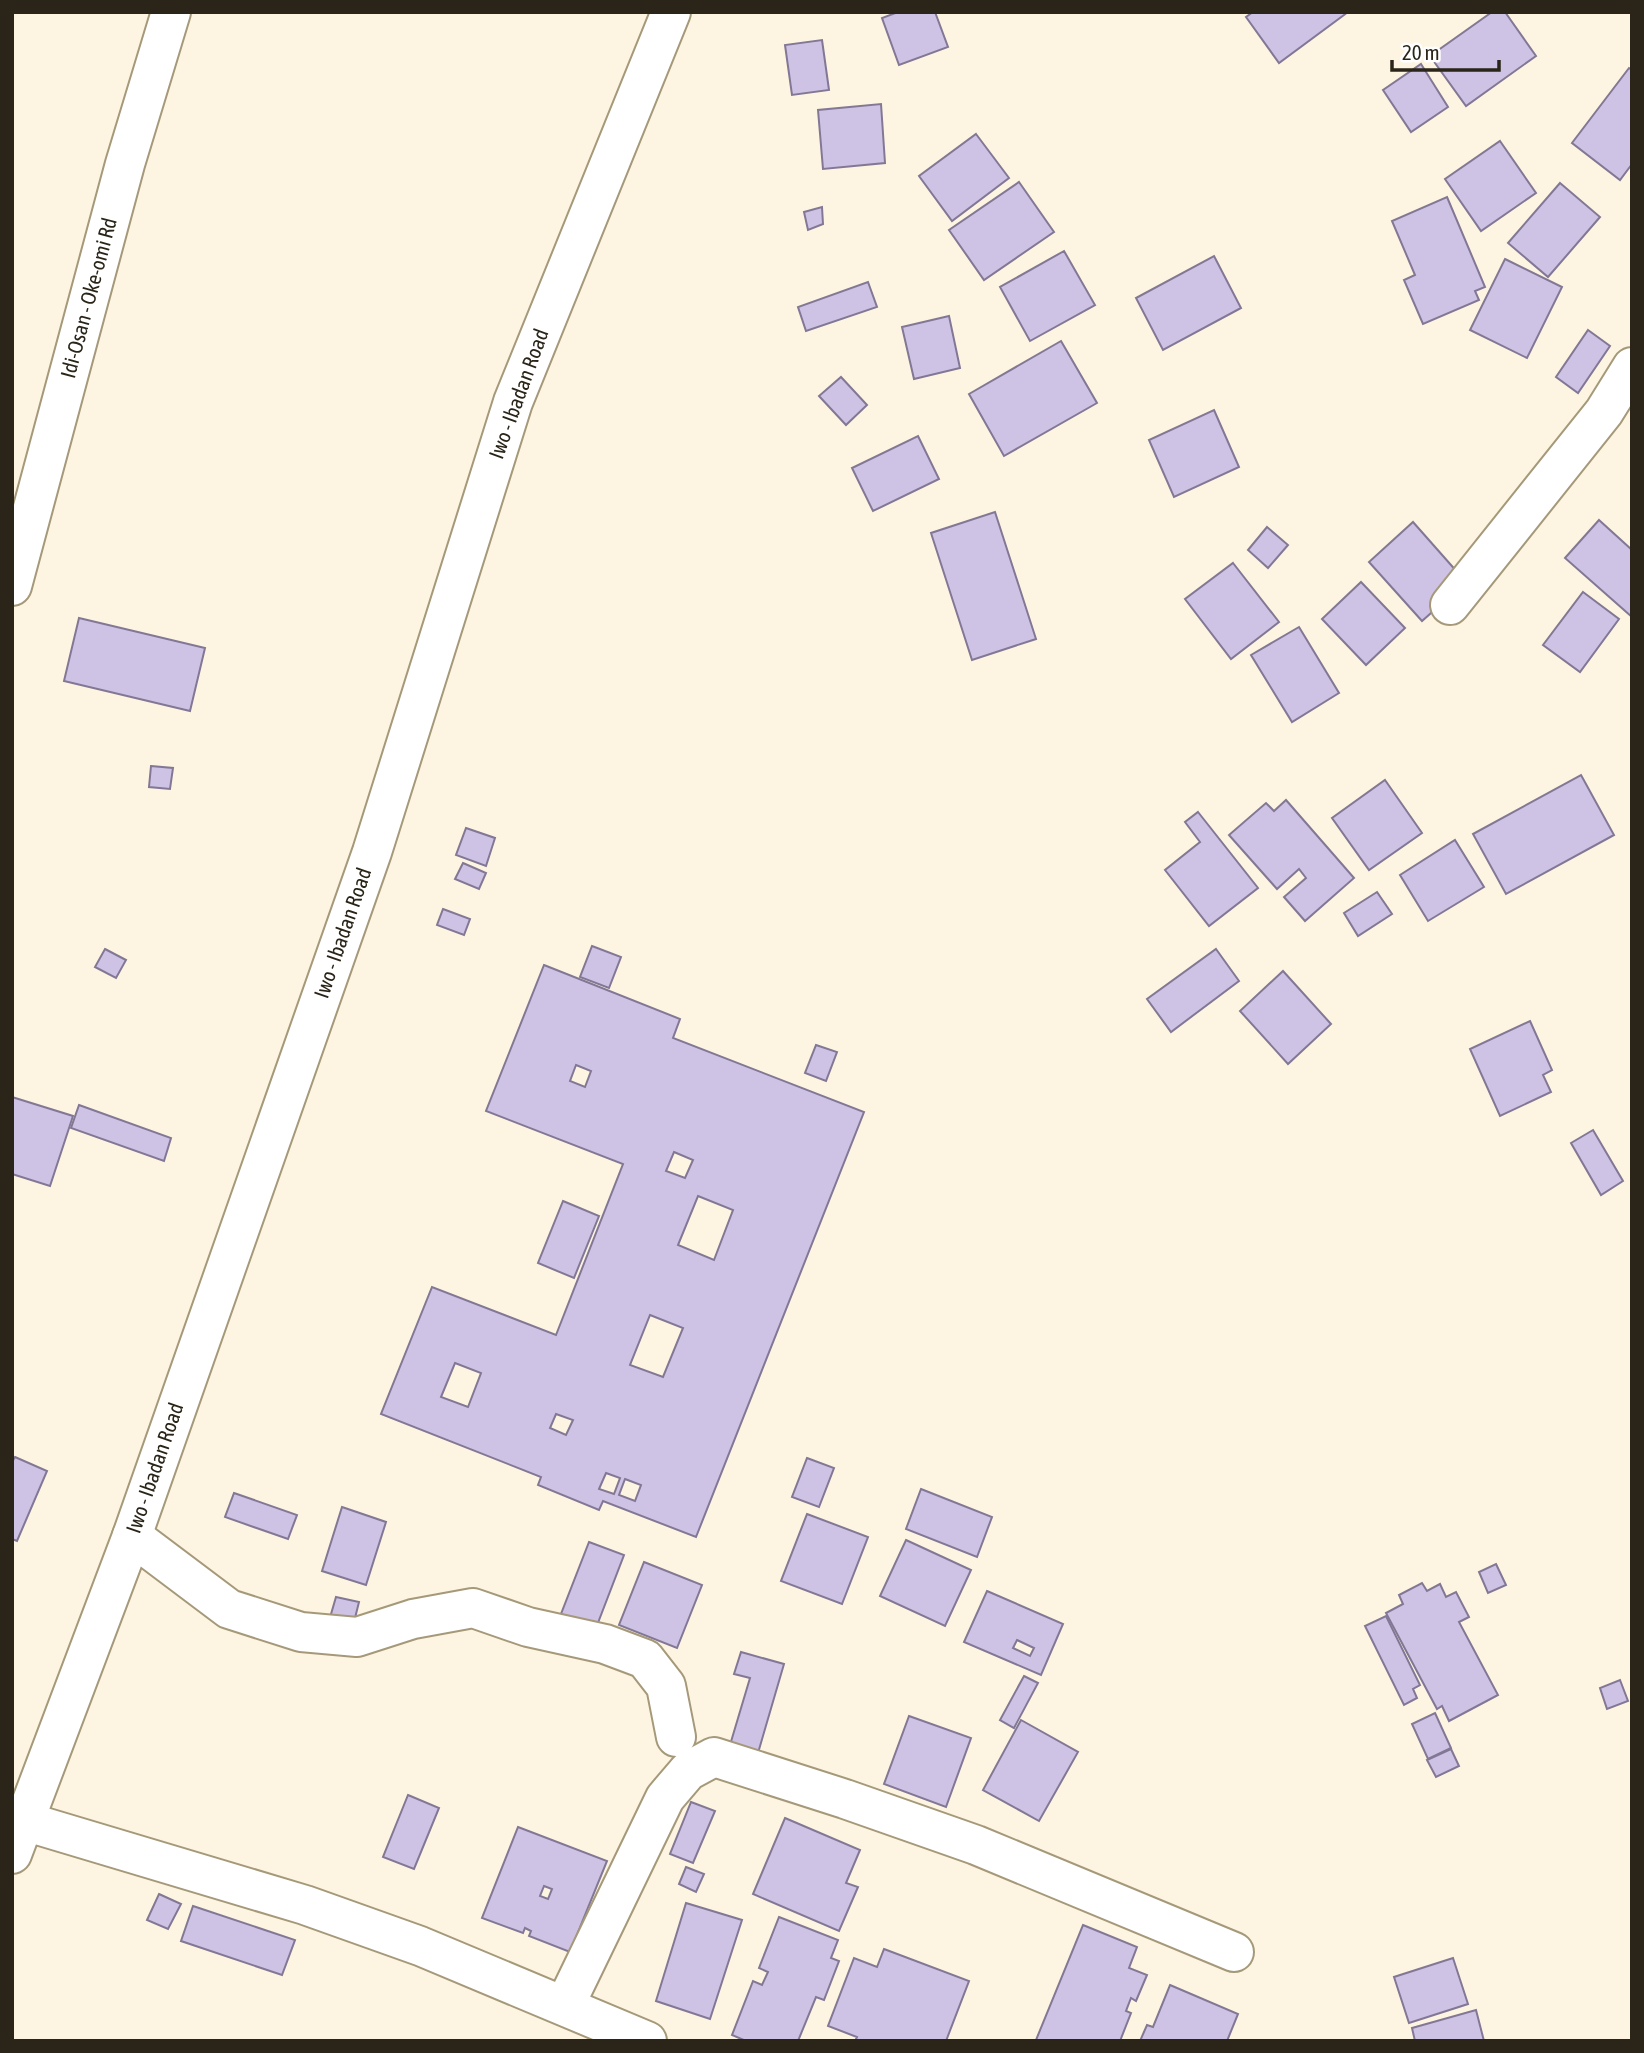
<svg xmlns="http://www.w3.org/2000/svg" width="1644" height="2053" font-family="'Asap Condensed',sans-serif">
	<rect width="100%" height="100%" fill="#fdf5e1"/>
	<g fill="#cec3e4" stroke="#827896" stroke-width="2" fill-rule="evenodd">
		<polygon points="898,12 935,12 948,47 899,65 882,18"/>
		<polygon points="1253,12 1348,12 1279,63 1246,17"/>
		<polygon points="1492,12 1505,12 1536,56 1466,106 1430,56"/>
		<polygon points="822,40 829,90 792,95 785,45"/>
		<polygon points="1421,64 1448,107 1411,132 1383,90"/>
		<polygon points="1629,68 1632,70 1632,164 1620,180 1572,143"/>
		<polygon points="881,104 885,163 823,169 818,110"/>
		<polygon points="976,134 1009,178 952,221 919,176"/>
		<polygon points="1500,141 1536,193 1481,231 1445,179"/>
		<polygon points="1019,182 1054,232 984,280 949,230"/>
		<polygon points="1560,183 1600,217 1548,277 1508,243"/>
		<polygon points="1447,197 1485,287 1475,291 1479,300 1423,324 1404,280 1415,275 1392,221"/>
		<polygon points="822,207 823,224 808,230 804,212"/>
		<polygon points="1064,251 1095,305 1030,341 1000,287"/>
		<polygon points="1214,256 1241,308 1163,350 1136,298"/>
		<polygon points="1505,259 1562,287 1527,358 1470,330"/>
		<polygon points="868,282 877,307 806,331 798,307"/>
		<polygon points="949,316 960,368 914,379 902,327"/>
		<polygon points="1588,330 1610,346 1578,393 1556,377"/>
		<polygon points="1061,341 1097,403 1004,456 969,394"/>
		<polygon points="841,377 867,405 846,425 819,396"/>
		<polygon points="1214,410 1239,467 1174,497 1149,440"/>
		<polygon points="918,436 939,479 873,511 852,468"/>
		<polygon points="995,512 1036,639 972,660 931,533"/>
		<polygon points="1599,520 1632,550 1632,617 1565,558"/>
		<polygon points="1413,522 1466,582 1422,621 1369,562"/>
		<polygon points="1267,527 1288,545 1268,568 1248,550"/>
		<polygon points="1233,563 1279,622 1231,659 1185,599"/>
		<polygon points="1361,582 1405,628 1366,665 1322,619"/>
		<polygon points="1583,592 1619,619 1580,672 1543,645"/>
		<polygon points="79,618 205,648 190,711 64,681"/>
		<polygon points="1299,627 1339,693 1292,722 1251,655"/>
		<polygon points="151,766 173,768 170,789 149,787"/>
		<polygon points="1581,775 1614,835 1506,894 1473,834"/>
		<polygon points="1385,780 1422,833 1369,870 1332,818"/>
		<polygon points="1286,800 1354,878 1305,921 1284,897 1306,878 1299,869 1277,889 1229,835 1266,803 1274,811"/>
		<polygon points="1198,812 1258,888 1209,926 1165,870 1200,842 1185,822"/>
		<polygon points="466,828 495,838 486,866 456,855"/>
		<polygon points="1455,840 1484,887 1428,921 1400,875"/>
		<polygon points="463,863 486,873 479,889 455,879"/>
		<polygon points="1377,892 1392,914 1358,936 1344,913"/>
		<polygon points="443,909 470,919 464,935 437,925"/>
		<polygon points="592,946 621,957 609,988 580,977"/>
		<polygon points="105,949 126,960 116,978 95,967"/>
		<polygon points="1216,949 1239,981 1171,1032 1147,999"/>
		<path d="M544 965 680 1019 673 1038 864 1112 696 1537 603 1501 599 1510 538 1485 541 1477 381 1414 432 1287 556 1335 623 1164 486 1111ZM576 1065 591 1071 585 1087 570 1081ZM674 1152 693 1160 685 1178 666 1171ZM698 1196 733 1210 714 1260 678 1245ZM650 1315 683 1328 663 1377 630 1365ZM455 1363 481 1373 468 1407 441 1397ZM556 1414 573 1420 566 1435 550 1428ZM606 1473 620 1478 614 1494 599 1489ZM625 1479 641 1485 635 1501 619 1495Z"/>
		<polygon points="1283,971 1331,1024 1288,1064 1240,1011"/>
		<polygon points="1530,1021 1552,1070 1543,1075 1551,1092 1500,1116 1470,1049"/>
		<polygon points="816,1045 837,1052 826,1081 805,1073"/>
		<polygon points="12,1097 73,1116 50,1186 12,1174"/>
		<polygon points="79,1105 171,1138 164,1161 71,1128"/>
		<polygon points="1593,1130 1623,1181 1601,1195 1571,1143"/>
		<polygon points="563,1201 599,1216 574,1278 538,1263"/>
		<polygon points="15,1457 47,1471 17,1541 12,1539 12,1462"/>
		<polygon points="807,1458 834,1468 819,1507 792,1497"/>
		<polygon points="921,1489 992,1517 977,1557 906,1529"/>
		<polygon points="234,1493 297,1515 288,1539 225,1517"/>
		<polygon points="342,1507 386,1522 366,1585 322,1571"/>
		<polygon points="807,1514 868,1537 842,1604 781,1581"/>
		<polygon points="906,1540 971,1570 945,1626 880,1596"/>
		<polygon points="589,1542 624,1555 596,1628 561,1614"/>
		<polygon points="644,1562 702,1585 677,1648 619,1625"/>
		<polygon points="1496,1564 1506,1585 1488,1593 1479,1572"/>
		<polygon points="1422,1583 1427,1591 1440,1584 1446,1597 1456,1592 1469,1617 1459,1622 1498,1695 1449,1721 1442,1706 1437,1709 1386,1613 1403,1604 1399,1595"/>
		<path d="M987 1591 1063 1624 1041 1675 964 1642ZM1017 1640 1034 1648 1030 1656 1013 1648Z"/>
		<polygon points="336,1597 359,1602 353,1626 329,1621"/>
		<polygon points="1386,1616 1420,1685 1413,1689 1417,1698 1404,1705 1365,1626"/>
		<polygon points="741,1652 784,1664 758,1753 730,1745 750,1678 734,1674"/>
		<polygon points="1024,1676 1038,1683 1014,1728 1000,1720"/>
		<polygon points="1620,1680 1628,1701 1607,1709 1600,1688"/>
		<polygon points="1435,1713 1451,1748 1428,1759 1412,1724"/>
		<polygon points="909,1716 971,1738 946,1807 884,1784"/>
		<polygon points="1021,1720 1078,1752 1039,1821 983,1790"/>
		<polygon points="1451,1749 1459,1766 1436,1777 1427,1760"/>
		<polygon points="408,1795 439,1808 414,1869 383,1857"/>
		<polygon points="691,1802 715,1811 693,1863 670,1854"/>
		<polygon points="785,1818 860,1850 846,1883 858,1887 839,1931 753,1894"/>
		<path d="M518 1827 607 1861 570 1952 529 1936 531 1931 525 1928 523 1933 482 1918ZM544 1886 552 1889 548 1899 540 1896Z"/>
		<polygon points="686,1867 704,1874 696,1892 679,1884"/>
		<polygon points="159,1894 181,1904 168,1929 147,1920"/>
		<polygon points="686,1903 742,1920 710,2019 656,2001"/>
		<polygon points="193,1906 295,1940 282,1975 181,1941"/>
		<polygon points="779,1917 838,1940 831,1958 839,1961 824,2000 816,1997 798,2041 746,2041 732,2035 753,1981 762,1985 768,1972 759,1968"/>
		<polygon points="1083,1925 1137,1947 1129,1968 1147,1975 1136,2001 1131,1998 1126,2011 1131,2013 1120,2041 1036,2040"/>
		<polygon points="884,1949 969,1981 946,2041 855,2041 857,2037 828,2026 854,1958 877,1967"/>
		<polygon points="1453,1958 1468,2004 1409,2023 1394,1977"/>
		<polygon points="1170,1985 1238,2014 1227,2041 1140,2041 1147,2025 1153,2027"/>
		<polygon points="1476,2010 1484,2041 1415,2041 1412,2028"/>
	</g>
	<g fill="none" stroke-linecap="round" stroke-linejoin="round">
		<defs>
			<g id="street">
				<polyline points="12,586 125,164 171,12"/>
				<polyline points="1450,605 1604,412 1632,367"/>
				<polyline points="132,1536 229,1609 301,1632 357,1637 413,1619 473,1608 528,1627 605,1644 645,1659 666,1686 676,1737"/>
				<polyline points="24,1821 305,1905 420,1946 647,2041"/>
				<polyline points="565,2005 665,1798 688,1771 714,1757 845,1799 976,1845 1234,1952"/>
			</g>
			<polyline id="primary" points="12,1854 132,1536 372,852 513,402 671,12"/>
		</defs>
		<use href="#street" stroke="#a5997a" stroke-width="42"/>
		<use href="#primary" stroke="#a5997a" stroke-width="42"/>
		<use href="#street" stroke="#fff" stroke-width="38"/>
		<use href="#primary" stroke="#fff" stroke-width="38"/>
	</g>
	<g text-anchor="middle" stroke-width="7" stroke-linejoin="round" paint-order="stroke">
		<g font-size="21" fill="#2a2518" stroke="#fff">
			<text transform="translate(89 298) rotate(-75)" y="7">Idi-Osan - Oke-omi Rd</text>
			<text transform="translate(519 394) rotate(-70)" y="7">Iwo - Ibadan Road</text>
			<text transform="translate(343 933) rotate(-71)" y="7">Iwo - Ibadan Road</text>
			<text transform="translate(155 1468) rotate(-71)" y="7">Iwo - Ibadan Road</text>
		</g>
	</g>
	<rect width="1644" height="2053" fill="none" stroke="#2a2518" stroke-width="28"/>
	<path d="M1392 60v10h107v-10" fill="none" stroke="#2a2518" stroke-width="3.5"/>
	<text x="1402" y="60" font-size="21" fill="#2a2518" stroke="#ffffff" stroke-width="5" paint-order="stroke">20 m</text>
</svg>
